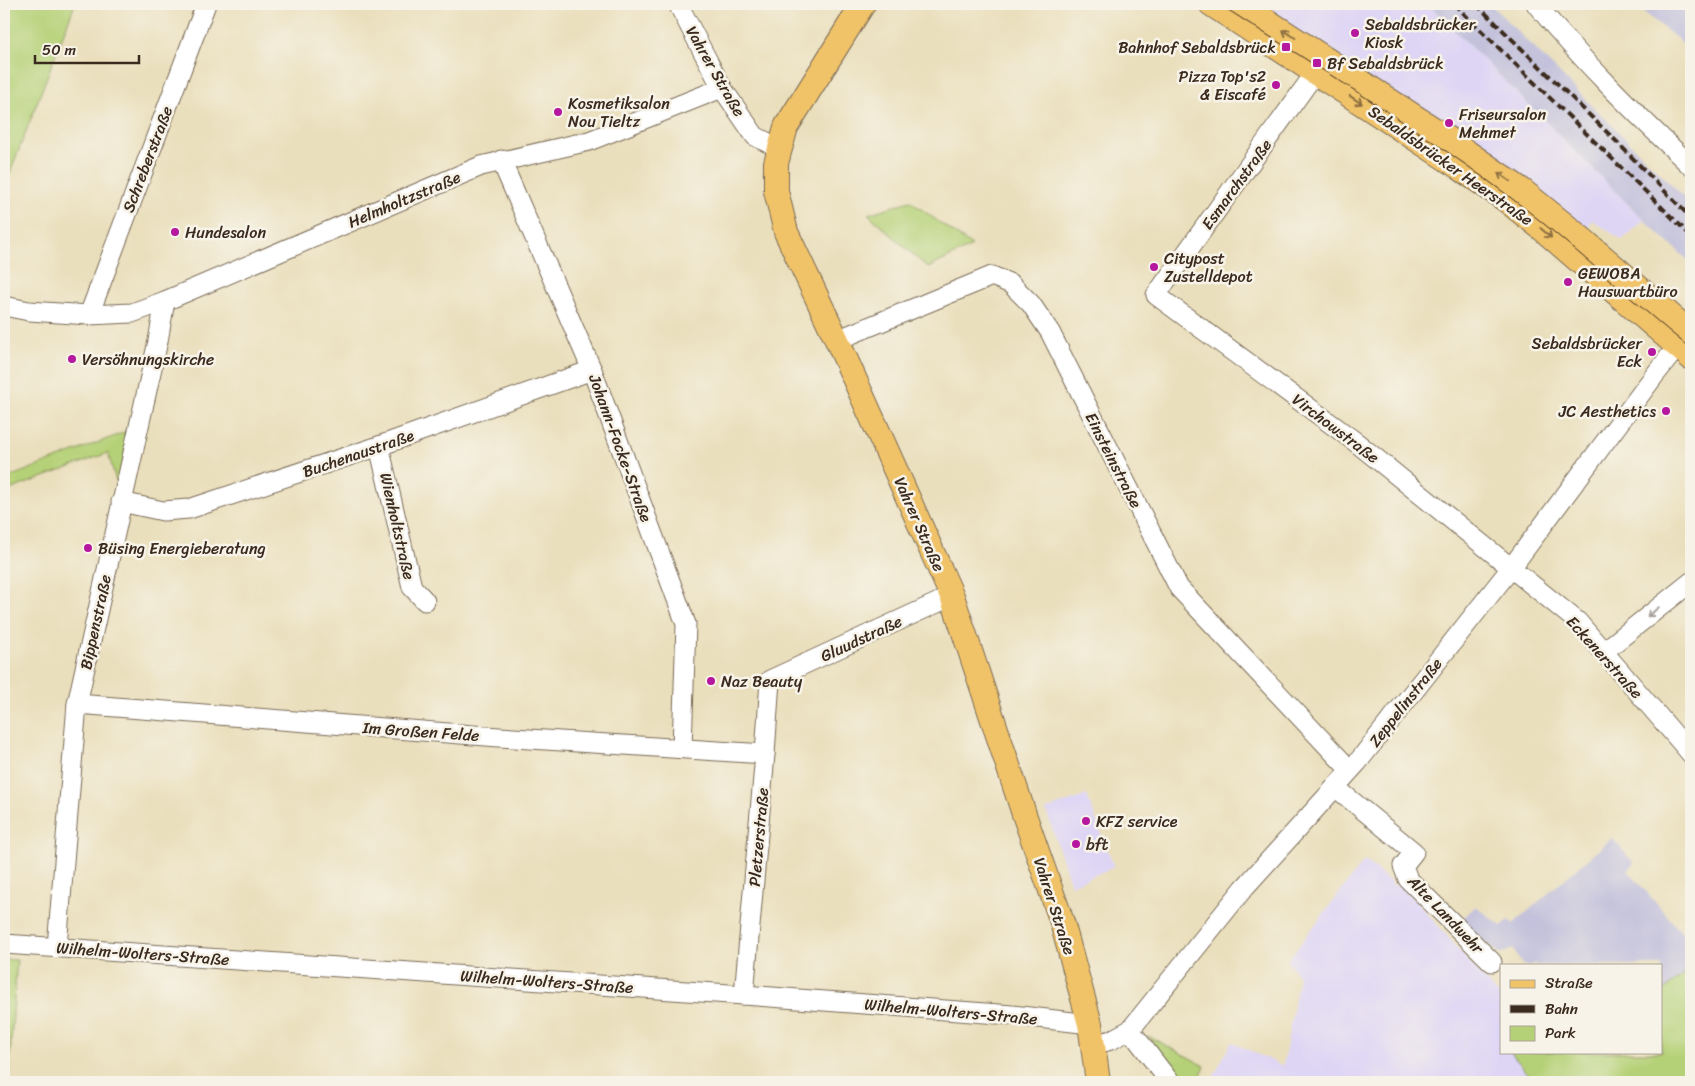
<svg xmlns="http://www.w3.org/2000/svg" width="1695" height="1086" font-family="Sriracha,sans-serif">
	<rect width="100%" height="100%" fill="#f7f3e8"/>
	<filter id="ink" filterUnits="userSpaceOnUse"><feTurbulence type="fractalNoise" baseFrequency=".02" numOctaves="2"/><feDisplacementMap in="SourceGraphic" scale="10" xChannelSelector="R" yChannelSelector="G"/><feConvolveMatrix kernelMatrix="1 2 1 2 8 2 1 2 1" color-interpolation-filters="sRGB"/></filter>
	<filter id="wash" filterUnits="userSpaceOnUse"><feTurbulence type="fractalNoise" baseFrequency=".0096" numOctaves="4" result="noise"/><feDisplacementMap in="SourceGraphic" scale="20" xChannelSelector="R" yChannelSelector="G"/><feGaussianBlur stdDeviation="1.12" result="paint"/><feColorMatrix in="noise" values="0 0 0 0 0 0 0 0 0 0 0 0 0 0 0 0 0 1.4 0 .05"/><feComposite in="paint" operator="in"/></filter>
	<g filter="url(#wash)">
		<rect width="100%" height="100%" fill="#eadfbc"/>
		<g fill="#ded5f5">
			<polygon points="1255,4 1428,4 1644,220 1622,240 1592,220 1583,237"/>
			<polygon points="1087,795 1114,867 1071,885 1046,810"/>
			<polygon points="1365,860 1395,886 1400,882 1501,998 1501,1052 1510,1052 1535,1082 1211,1082 1231,1042 1283,1066 1299,976 1287,961"/>
		</g>
		<g fill="#c3c1db">
			<polygon points="1428,4 1490,4 1691,204 1691,263 1644,220"/>
			<polygon points="1634,4 1691,4 1691,50"/>
			<polygon points="1612,838 1634,863 1628,871 1691,943 1691,968 1661,993 1661,965 1536,965 1534,963 1532,965 1522,965 1513,949 1500,954 1460,923 1462,919 1476,906 1501,926 1509,920 1513,924"/>
		</g>
		<g fill="#b5d177" stroke="#787e4a">
			<polygon points="4,4 75,4 8,178 4,176"/>
			<polygon points="910,201 972,246 928,268 868,214"/>
			<polygon points="128,431 123,463 116,481 108,453 4,492 4,479"/>
			<polygon points="5,959 17,960 8,1082 4,1082 4,979"/>
			<polygon points="1691,968 1691,1082 1535,1082 1510,1052 1661,1052 1661,993"/>
			<polygon points="1148,1036 1205,1066 1200,1077 1211,1082 1184,1082 1168,1066"/>
		</g>
	</g>
	<g filter="url(#ink)">
		<g fill="none" stroke-linecap="round" stroke-linejoin="round">
			<defs>
				<g id="minor">
					<polyline points="678,4 722,88 755,136 780,149"/>
					<path d="M1536 4C1583 62 1637 115 1691 166"/>
					<polyline points="1315,73 1156,295 1357,443 1578,622 1691,754"/>
					<polyline points="501,160 592,370 686,624 682,748"/>
					<polyline points="4,306 29,311 89,315 132,313 165,301 481,166 589,141 722,88"/>
					<polyline points="89,315 206,4"/>
					<polyline points="837,340 992,276 1011,284 1031,304 1050,332 1179,588 1350,770"/>
					<polyline points="379,446 412,587 425,601"/>
					<polyline points="121,502 163,511 189,509 379,446 592,370"/>
					<polyline points="1603,652 1691,582"/>
					<polyline points="77,704 499,737 765,754"/>
					<polyline points="1335,787 1414,852 1403,866 1408,879 1492,962"/>
					<polyline points="4,944 744,995 1012,1015 1090,1024"/>
					<polyline points="57,947 77,704 158,341 165,301"/>
					<polyline points="744,995 765,754 770,680 952,596"/>
					<polyline points="1130,1030 1170,1082"/>
					<polyline points="1094,1045 1111,1040 1130,1030 1244,888 1357,763 1511,568 1654,376 1686,336"/>
				</g>
				<g id="major">
					<polyline points="863,4 786,127 776,163 776,191 786,232 837,340 952,596 1025,817 1062,922 1090,1024 1098,1082"/>
					<polyline points="1211,4 1460,168 1506,200 1540,227 1691,358"/>
					<polyline points="1241,4 1435,130 1523,191 1581,238 1691,333"/>
				</g>
			</defs>
			<use href="#minor" stroke="#786955" stroke-width="21"/>
			<use href="#major" stroke="#786955" stroke-width="26"/>
			<use href="#minor" stroke="#fff" stroke-width="19"/>
			<use href="#major" stroke="#f1c369" stroke-width="24"/>
			<path stroke="#3b2a1e" stroke-width="1" d="M1219 4C1315 66 1414 125 1506 194 1570 242 1628 298 1691 349"/>
			<g stroke="#3b2a1e" stroke-width="4" stroke-dasharray="8 4" stroke-linecap="butt">
				<polyline points="1454,4 1691,236"/>
				<polyline points="1476,4 1617,142 1691,218"/>
			</g>
		</g>
		<defs><path id="oneway-shaft" d="M-6 0H5M1.5-3L5.5 0L1.5 3" fill="none" stroke-width="1.6" stroke-linecap="round" stroke-linejoin="round" transform="scale(1.25)"/></defs>
		<g stroke="#8d6f40">
			<use href="#oneway-shaft" transform="translate(1289 34) rotate(-148)"/>
			<use href="#oneway-shaft" transform="translate(1356 100) rotate(33)"/>
			<use href="#oneway-shaft" transform="translate(1504 177) rotate(-145)"/>
			<use href="#oneway-shaft" transform="translate(1546 233) rotate(41)"/>
		</g>
		<use stroke="#a79f9a" href="#oneway-shaft" transform="translate(1653 612) rotate(141)"/>
	</g>
	<g fill="#b5179e" stroke="#f7f3e8" stroke-width="2">
		<circle cx="1355" cy="33" r="5"/>
		<rect x="1281" y="42" width="10" height="10" rx="2.5"/>
		<rect x="1312" y="58" width="10" height="10" rx="2.5"/>
		<circle cx="1276" cy="85" r="5"/>
		<circle cx="558" cy="112" r="5"/>
		<circle cx="1449" cy="123" r="5"/>
		<circle cx="175" cy="232" r="5"/>
		<circle cx="1154" cy="267" r="5"/>
		<circle cx="1568" cy="282" r="5"/>
		<circle cx="1652" cy="352" r="5"/>
		<circle cx="72" cy="359" r="5"/>
		<circle cx="1666" cy="411" r="5"/>
		<circle cx="88" cy="548" r="5"/>
		<circle cx="711" cy="681" r="5"/>
		<circle cx="1086" cy="821" r="5"/>
		<circle cx="1076" cy="844" r="5"/>
	</g>
	<g text-anchor="middle" stroke-width="5" stroke-linejoin="round" paint-order="stroke">
		<g font-size="16" fill="#3b2a1e" stroke="#f7f3e8" text-anchor="start">
			<text x="1365" y="30">Sebaldsbrücker<tspan x="1365" dy="18">Kiosk</tspan></text>
			<text x="1276" y="53" text-anchor="end">Bahnhof Sebaldsbrück</text>
			<text x="1327" y="69">Bf Sebaldsbrück</text>
			<text x="1266" y="82" text-anchor="end">Pizza Top's2<tspan x="1266" dy="18">&amp; Eiscafé</tspan></text>
			<text x="568" y="109">Kosmetiksalon<tspan x="568" dy="18">Nou Tieltz</tspan></text>
			<text x="1459" y="120">Friseursalon<tspan x="1459" dy="18">Mehmet</tspan></text>
			<text x="185" y="238">Hundesalon</text>
			<text x="1164" y="264">Citypost<tspan x="1164" dy="18">Zustelldepot</tspan></text>
			<text x="1578" y="279">GEWOBA<tspan x="1578" dy="18">Hauswartbüro</tspan></text>
			<text x="1642" y="349" text-anchor="end">Sebaldsbrücker<tspan x="1642" dy="18">Eck</tspan></text>
			<text x="82" y="365">Versöhnungskirche</text>
			<text x="1656" y="417" text-anchor="end">JC Aesthetics</text>
			<text x="98" y="554">Büsing Energieberatung</text>
			<text x="721" y="687">Naz Beauty</text>
			<text x="1096" y="827">KFZ service</text>
			<text x="1086" y="850">bft</text>
		</g>
		<g font-size="16" fill="#3b2a1e" stroke="#f7f3e8">
			<text transform="translate(716 71) rotate(60)" y="6">Vahrer Straße</text>
			<text transform="translate(147 159) rotate(-69)" y="6">Schreberstraße</text>
			<text transform="translate(1451 165) rotate(35)" y="6">Sebaldsbrücker Heerstraße</text>
			<text transform="translate(1236 184) rotate(-54)" y="6">Esmarchstraße</text>
			<text transform="translate(404 199) rotate(-23)" y="6">Helmholtzstraße</text>
			<text transform="translate(1336 428) rotate(37)" y="6">Virchowstraße</text>
			<text transform="translate(621 448) rotate(70)" y="6">Johann-Focke-Straße</text>
			<text transform="translate(358 453) rotate(-19)" y="6">Buchenaustraße</text>
			<text transform="translate(1114 460) rotate(63)" y="6">Einsteinstraße</text>
			<text transform="translate(920 524) rotate(66)" y="6">Vahrer Straße</text>
			<text transform="translate(398 526) rotate(77)" y="6">Wienholtstraße</text>
			<text transform="translate(95 622) rotate(-78)" y="6">Bippenstraße</text>
			<text transform="translate(861 638) rotate(-25)" y="6">Gluudstraße</text>
			<text transform="translate(1605 657) rotate(48)" y="6">Eckenerstraße</text>
			<text transform="translate(1405 702) rotate(-52)" y="6">Zeppelinstraße</text>
			<text transform="translate(421 731) rotate(4)" y="6">Im Großen Felde</text>
			<text transform="translate(758 837) rotate(-85)" y="6">Pletzerstraße</text>
			<text transform="translate(1055 906) rotate(72)" y="6">Vahrer Straße</text>
			<text transform="translate(1446 914) rotate(46)" y="6">Alte Landwehr</text>
			<text transform="translate(143 953) rotate(4)" y="6">Wilhelm-Wolters-Straße</text>
			<text transform="translate(547 981) rotate(4)" y="6">Wilhelm-Wolters-Straße</text>
			<text transform="translate(951 1011) rotate(5)" y="6">Wilhelm-Wolters-Straße</text>
		</g>
	</g>
	<rect width="1695" height="1086" fill="none" stroke="#f7f3e8" stroke-width="20"/>
	<rect x="1500" y="964" width="162" height="90" fill="#f7f3e8" stroke="#aca397"/>
	<rect x="1510" y="980" width="25" height="8" fill="#f1c369" stroke="#aca397"/>
	<text x="1545" y="988" font-size="15" fill="#3b2a1e">Straße</text>
	<rect x="1510" y="1005" width="25" height="8" fill="#3b2a1e" stroke="#aca397"/>
	<text x="1545" y="1014" font-size="15" fill="#3b2a1e">Bahn</text>
	<rect x="1510" y="1026" width="25" height="15" fill="#b5d177" stroke="#aca397"/>
	<text x="1545" y="1038" font-size="15" fill="#3b2a1e">Park</text>
	<path d="M35 55v8h104v-8" fill="none" stroke="#3b2a1e" stroke-width="2.5"/>
	<text x="42" y="55" font-size="15" fill="#3b2a1e" stroke="#f7f3e8" stroke-width="4" paint-order="stroke">50 m</text>
</svg>
